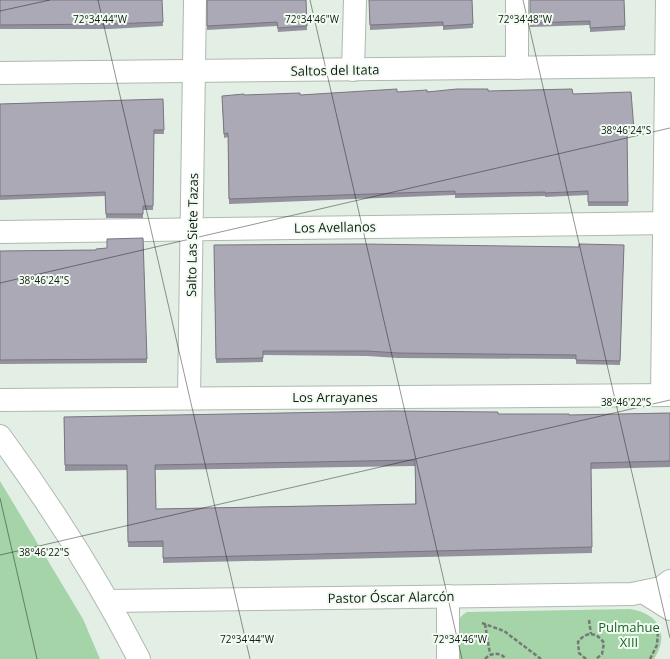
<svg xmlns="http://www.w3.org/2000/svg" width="670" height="659" font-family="'Open Sans',sans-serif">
	<rect width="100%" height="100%" fill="#e3efe4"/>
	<g fill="#a4d4a8">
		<polygon points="0,481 83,619 100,659 0,659"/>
		<path d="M630 609C659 614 670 633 654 659H456C456 642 450 621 467 612Z"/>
	</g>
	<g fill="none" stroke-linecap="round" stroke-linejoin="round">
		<defs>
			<g id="street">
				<polyline points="517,68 517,0"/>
				<polyline points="353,70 355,0"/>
				<polyline points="0,73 670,66"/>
				<polyline points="0,232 670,223"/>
				<polyline points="662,395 667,0"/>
				<polyline points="189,398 195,0"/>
				<polyline points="0,400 670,395"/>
				<path d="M0 436C52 507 99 581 139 659"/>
				<polyline points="643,592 670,609"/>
				<polyline points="448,596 448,659"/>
				<polyline points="109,601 632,594 661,588 670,581"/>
			</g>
		</defs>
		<use href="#street" stroke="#aeb9af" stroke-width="24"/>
		<g stroke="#737b74" stroke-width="2.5" stroke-dasharray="4 2" stroke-linecap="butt">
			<polyline points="589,620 591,634"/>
			<polyline points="482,623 504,631 541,659"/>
			<polyline points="485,624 490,654"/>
			<path d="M485 659C492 652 500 652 506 659"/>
			<path d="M586 659 579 653 578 642C586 631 597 632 604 643L602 654 596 659"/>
			<polyline points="650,659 657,645 658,631"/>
		</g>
		<use href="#street" stroke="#fff" stroke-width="22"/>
	</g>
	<g fill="#93919d" fill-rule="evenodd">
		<polygon points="0,0 162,0 163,26 110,29 0,29"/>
		<polygon points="207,0 306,0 307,30 278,32 277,26 207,30"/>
		<polygon points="369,0 472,0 473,28 443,30 443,26 370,30"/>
		<polygon points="530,0 624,0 625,30 590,32 590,25 530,27"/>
		<polygon points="488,91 573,94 634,130 634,134 627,135 628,206 588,206 588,195 545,197 545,196 455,198 455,195 229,204 228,137 224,138 222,100 244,95 300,95 397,92"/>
		<polygon points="163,99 164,134 154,134 153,210 143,210 143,218 106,218 105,196 0,200 0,104"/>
		<polygon points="143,238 147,363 0,364 0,251 96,250 107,248"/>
		<polygon points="214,245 579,247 624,245 620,365 576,364 576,359 398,358 367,356 263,355 263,362 216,363"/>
		<path d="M670 413V467L591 469 592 553 163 563V547H128L127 470 65 471 64 417 498 414 569 415ZM415 466V504L156 509 155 470Z"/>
	</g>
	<g fill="#aba9b6" stroke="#78767f" fill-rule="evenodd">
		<polygon points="0,0 162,0 163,22 110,24 0,25"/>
		<polygon points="207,0 306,0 307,26 278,28 277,22 207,26"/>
		<polygon points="369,0 472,0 473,24 443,26 443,22 370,25"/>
		<polygon points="530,0 624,0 625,26 590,28 590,21 530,23"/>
		<polygon points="397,89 397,92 427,90 427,92 457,89 488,89 488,91 572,89 573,94 631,92 634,130 627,131 628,202 588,202 588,191 545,193 545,192 455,194 455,191 229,199 228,133 224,134 222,96 244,94 244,95 300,93 300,95"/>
		<polygon points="163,99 164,130 154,130 153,206 143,206 143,214 106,214 105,192 0,196 0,104"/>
		<polygon points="143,238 147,359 0,360 0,251 96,250 96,249 107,248 107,239"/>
		<polygon points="363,244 579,247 579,244 624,245 620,361 576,360 576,355 398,353 367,351 263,351 263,358 216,359 214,245"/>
		<path d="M392 411 498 412V414H569V415L670 413V461L591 463 592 547 163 558V541L128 542 127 465H65L64 417ZM415 460 416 504 156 509 155 465Z"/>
	</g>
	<path fill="none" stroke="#151916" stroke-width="1" stroke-opacity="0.45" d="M98 0 250 659M310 0 462 659M523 0 670 638M0 11 50 0M0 283 670 128M0 498 37 659M0 555 670 400"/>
	<g text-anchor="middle" stroke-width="4" stroke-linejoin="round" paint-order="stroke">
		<g font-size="13" fill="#151916" stroke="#f1fcf1">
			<text transform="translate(335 70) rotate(-1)" y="5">Saltos del Itata</text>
			<text transform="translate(335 227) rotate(-1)" y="5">Los Avellanos</text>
			<text transform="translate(192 235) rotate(-89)" y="5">Salto Las Siete Tazas</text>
			<text x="335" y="402">Los Arrayanes</text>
			<text transform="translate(391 597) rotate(-1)" y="5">Pastor Óscar Alarcón</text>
		</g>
		<g font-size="13" fill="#1d622a" stroke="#f1fcf1">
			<text x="629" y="632">Pulmahue<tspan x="629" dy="15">XIII</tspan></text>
		</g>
	</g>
	<g font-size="10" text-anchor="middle" fill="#151916" stroke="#f1fcf1" stroke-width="4" stroke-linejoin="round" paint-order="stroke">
		<text x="100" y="23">72°34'44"W</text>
		<text x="312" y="23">72°34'46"W</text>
		<text x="525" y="23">72°34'48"W</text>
		<text x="626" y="134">38°46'24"S</text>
		<text x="44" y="284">38°46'24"S</text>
		<text x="626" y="406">38°46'22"S</text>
		<text x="44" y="556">38°46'22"S</text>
		<text x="247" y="643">72°34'44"W</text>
		<text x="460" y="643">72°34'46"W</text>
	</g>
</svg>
